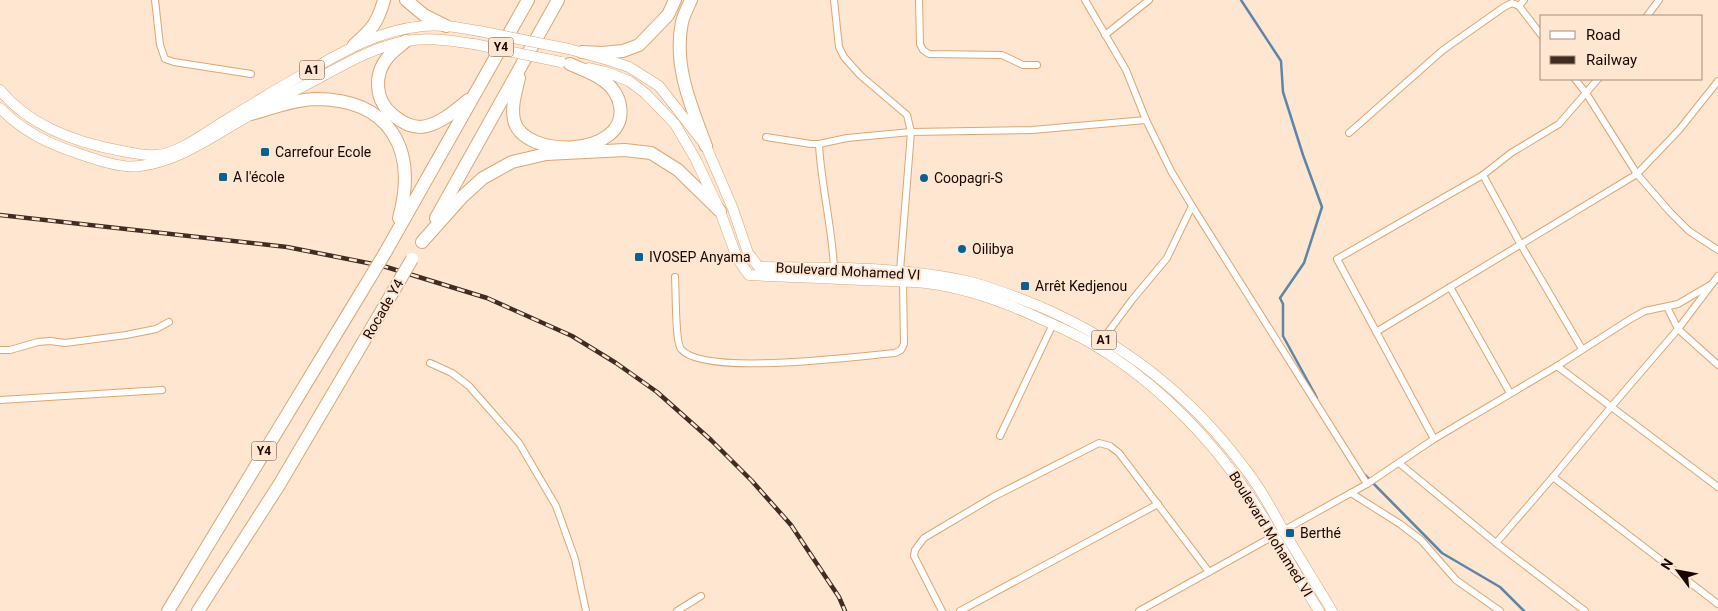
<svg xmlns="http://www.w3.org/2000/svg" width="1718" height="611" font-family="Roboto,sans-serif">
	<rect width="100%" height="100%" fill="#fee6d1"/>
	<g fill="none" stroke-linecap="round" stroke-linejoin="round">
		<g stroke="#5c86a9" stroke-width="2.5">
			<polyline points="1241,0 1281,61 1283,92 1303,155 1322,207 1304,263 1280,298 1283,304 1283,336 1317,398"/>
			<polyline points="1365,475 1442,553 1500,587 1524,611"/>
		</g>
		<defs>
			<g id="street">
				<polyline points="155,0 160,45 165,59 174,62 251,74"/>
				<polyline points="834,0 839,47 844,57 860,75 907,115 911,132 900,271"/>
				<polyline points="919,0 920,44 923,50 929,54 1002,55 1023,65 1037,65"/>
				<polyline points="1085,0 1126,70 1146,120 1171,171 1192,206 1167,258 1132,300 1103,339"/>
				<polyline points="1519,6 1524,0"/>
				<polyline points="1647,16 1659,0"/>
				<polyline points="1105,35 1149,0"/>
				<polyline points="1575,79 1586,93 1637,174 1670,212 1689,231 1718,250"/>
				<polyline points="1349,133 1443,50 1504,7 1512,3 1519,6 1542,36"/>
				<path d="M766 137 811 144H819C821 185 832 226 834 268"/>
				<polyline points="819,144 847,138 911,132 1032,130 1146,120"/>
				<polyline points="1483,175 1511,153 1559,124 1598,79"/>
				<polyline points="1192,206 1367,484"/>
				<path d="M675 277C676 290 675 342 681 349 703 377 858 356 895 353L901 350 904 344 903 282"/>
				<polyline points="1450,287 1510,393"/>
				<polyline points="1667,307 1678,329 1718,365"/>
				<polyline points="1376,332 1637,174 1679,130 1718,81"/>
				<polyline points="0,350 10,350 38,342 50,341 65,343 126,335 156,329 169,322"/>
				<polyline points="430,363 452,373 469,386 519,443 556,506 575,559 586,611"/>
				<polyline points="1557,366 1718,487"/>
				<polyline points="0,400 162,390"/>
				<polyline points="1000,436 1053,324"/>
				<polyline points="1434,439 1337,259 1483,175 1521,245 1582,349"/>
				<polyline points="1399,463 1496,543 1585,611"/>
				<polyline points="1553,477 1718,604"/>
				<polyline points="1351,493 1400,524 1421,540 1456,580 1500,611"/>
				<polyline points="1496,543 1553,477 1611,407 1678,329 1718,276"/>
				<polyline points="677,611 701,596"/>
				<polyline points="942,611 914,556 915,550 924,538 993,497 1099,443 1110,446 1119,453 1209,572"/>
				<polyline points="960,611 1158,504"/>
				<polyline points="1139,611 1367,484 1434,439 1557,366 1632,318 1645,311 1678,304 1712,284"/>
			</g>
			<g id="primary">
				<path d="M569 49 608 60 629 67 659 86 706 146 733 209 748 253 759 267C828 268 898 266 966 281 992 287 1016 297 1041 307 1122 342 1190 395 1243 466 1259 486 1271 508 1283 530 1299 557 1316 584 1332 611"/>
				<path d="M589 68 606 72 629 81 645 93 675 124 696 160 720 211 737 258 749 275C787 277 825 278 862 280 883 281 905 281 926 283 966 288 1005 302 1041 319 1057 326 1073 333 1089 342 1145 374 1195 422 1233 473 1266 516 1290 565 1319 611"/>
				<path d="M0 90C30 127 77 143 122 151 133 153 145 156 156 155 178 154 205 133 223 122 252 104 282 86 311 70 347 49 381 30 423 26 442 24 461 28 479 31"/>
				<path d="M0 108C21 130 48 144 77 153 94 159 122 169 140 166 174 162 204 142 233 125 261 108 290 93 319 78 347 63 374 47 406 41 429 37 451 41 474 44"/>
			</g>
			<g id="highway">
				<polyline points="406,0 424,15 446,26"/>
				<path d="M691 0C688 7 684 14 682 22 673 65 691 106 706 146"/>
				<path d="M406 41C400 46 393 51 388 57 373 75 375 101 393 115 401 122 410 127 421 127 439 125 455 111 468 100"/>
				<path d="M354 45C372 29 377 24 384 0"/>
				<polyline points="582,52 602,53 623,51 639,45 668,15 675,0"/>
				<path d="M519 78C516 91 511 106 514 120 523 160 629 157 620 106 619 97 612 86 604 81 595 73 580 69 570 64"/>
				<path d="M251 114C272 108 293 100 315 99 390 99 418 149 399 218"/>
				<polyline points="436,218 558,0"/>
				<polyline points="422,242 462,197 483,178 512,162 546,154 625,150 651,153 678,170 720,211"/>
				<polyline points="385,253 528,0"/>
				<polyline points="168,611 362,291"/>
				<polyline points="198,611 279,485 391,295"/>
			</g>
		</defs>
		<use href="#street" stroke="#dfa571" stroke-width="8"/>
		<use href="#primary" stroke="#dfa571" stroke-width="11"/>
		<use href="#highway" stroke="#dfa571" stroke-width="14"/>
		<use href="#street" stroke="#fff" stroke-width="6"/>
		<use href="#primary" stroke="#fff" stroke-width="10"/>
		<use href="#highway" stroke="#fff" stroke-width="12"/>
		<defs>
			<polyline id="rail" points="0,215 287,247 383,266 487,298 572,336 616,363 657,392 711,440 752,481 791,525 839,597 845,611"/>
		</defs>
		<use href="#rail" stroke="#402c23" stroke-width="4.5"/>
		<use href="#rail" stroke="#fee6d1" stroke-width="2.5" stroke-dasharray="8" stroke-linecap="butt"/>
		<defs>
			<g id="primary-bridge">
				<polyline points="479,31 569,49"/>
				<polyline points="474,44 561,62"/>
			</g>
			<g id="highway-bridge">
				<polyline points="362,291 385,253"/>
				<polyline points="391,295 412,259"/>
			</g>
		</defs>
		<use href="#primary-bridge" stroke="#dfa571" stroke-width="11" stroke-linecap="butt"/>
		<use href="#highway-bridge" stroke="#dfa571" stroke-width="14" stroke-linecap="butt"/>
		<use href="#primary-bridge" stroke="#fff" stroke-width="10"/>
		<use href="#highway-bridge" stroke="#fff" stroke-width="12"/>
	</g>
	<g fill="#0b5f91" stroke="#fee6d1" stroke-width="2">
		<rect x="260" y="147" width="10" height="10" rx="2.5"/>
		<rect x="218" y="172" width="10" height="10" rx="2.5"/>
		<circle cx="924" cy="178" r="5"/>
		<circle cx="962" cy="249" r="5"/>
		<rect x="634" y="252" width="10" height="10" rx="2.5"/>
		<rect x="1020" y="281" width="10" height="10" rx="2.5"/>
		<rect x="1285" y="528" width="10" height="10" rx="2.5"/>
	</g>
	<g text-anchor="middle" stroke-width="4" stroke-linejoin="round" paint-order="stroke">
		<g fill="#fee6d1" stroke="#5e493f" stroke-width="1">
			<rect x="488.5" y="37.5" width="25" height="19" rx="4"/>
			<rect x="299.5" y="60.5" width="25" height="19" rx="4"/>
			<rect x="1091.5" y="330.5" width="25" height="19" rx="4"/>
			<rect x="251.5" y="441.5" width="25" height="19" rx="4"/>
		</g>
		<g font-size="12" font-weight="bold" fill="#190600">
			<text x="501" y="51">Y4</text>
			<text x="312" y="74">A1</text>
			<text x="1104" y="344">A1</text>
			<text x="264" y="455">Y4</text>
		</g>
		<g font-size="14" fill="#190600" stroke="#fee6d1" text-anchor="start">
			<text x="275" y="157">Carrefour Ecole</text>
			<text x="233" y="182">A l'école</text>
			<text x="934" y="183">Coopagri-S</text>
			<text x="972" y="254">Oilibya</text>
			<text x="649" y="262">IVOSEP Anyama</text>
			<text x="1035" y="291">Arrêt Kedjenou</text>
			<text x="1300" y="538">Berthé</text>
		</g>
		<g font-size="14" fill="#190600" stroke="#fee6d1">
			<text transform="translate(848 271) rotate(3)" y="5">Boulevard Mohamed VI</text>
			<text transform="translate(383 309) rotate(-60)" y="5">Rocade Y4</text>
			<text transform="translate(1271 534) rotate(58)" y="5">Boulevard Mohamed VI</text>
		</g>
	</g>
	<rect x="1540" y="15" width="162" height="65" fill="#fee6d1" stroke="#a28c7d"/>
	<rect x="1550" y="31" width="25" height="8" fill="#ffffff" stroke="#a28c7d"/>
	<text x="1586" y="40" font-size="15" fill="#190600">Road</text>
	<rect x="1550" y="56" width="25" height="8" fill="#402c23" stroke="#a28c7d"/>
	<text x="1586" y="65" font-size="15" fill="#190600">Railway</text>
	<g transform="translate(1678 571) rotate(302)" stroke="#fee6d1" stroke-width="4" paint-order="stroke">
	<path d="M0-4L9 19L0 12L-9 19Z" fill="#190600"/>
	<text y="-8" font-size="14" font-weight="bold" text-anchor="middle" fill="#190600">N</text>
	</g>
</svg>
